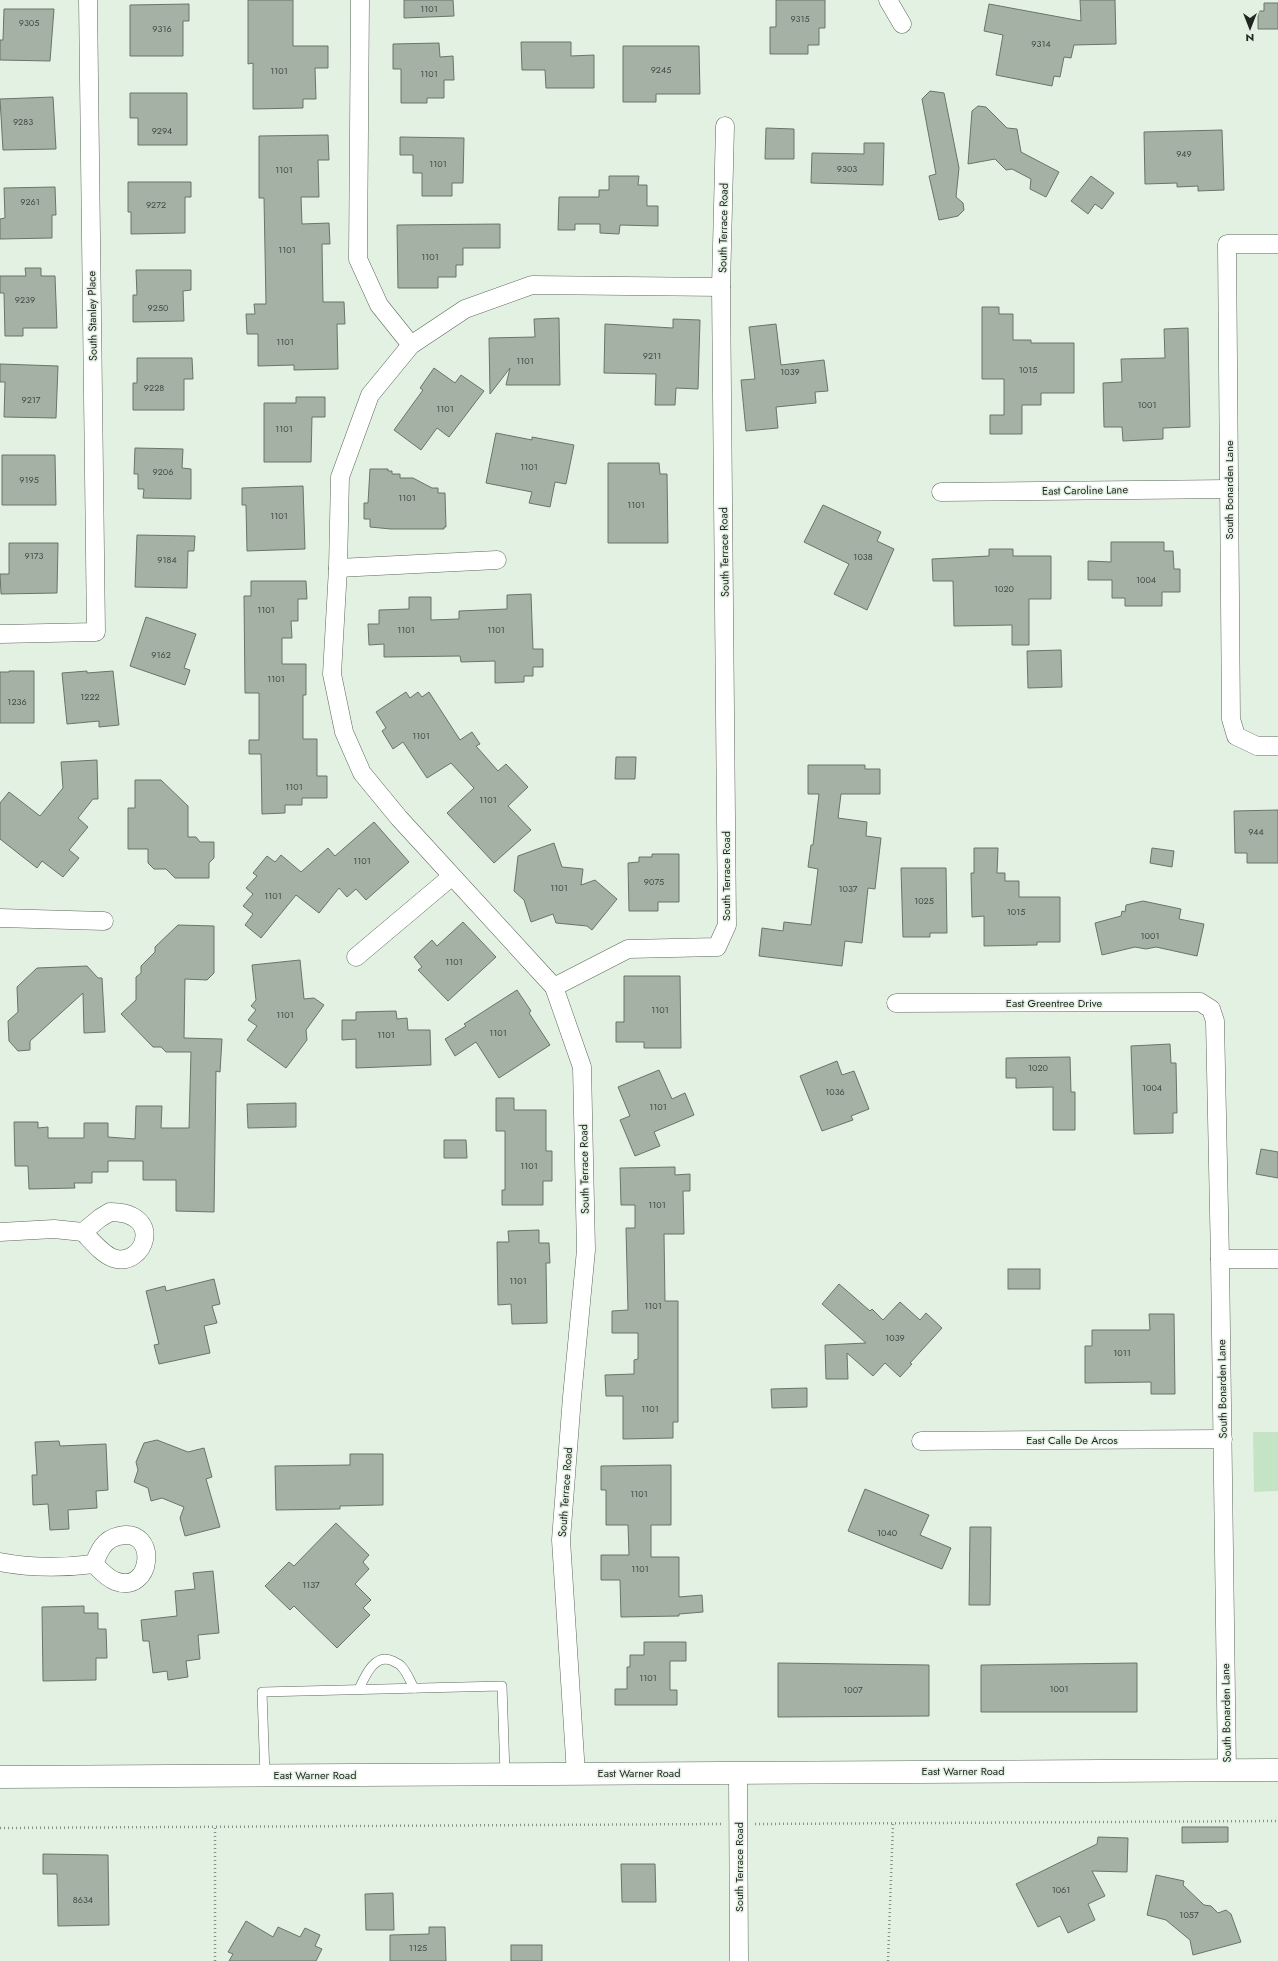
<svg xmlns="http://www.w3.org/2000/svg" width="1278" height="1961" font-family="Jost,sans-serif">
	<rect width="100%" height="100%" fill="#e3f1e3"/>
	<polygon fill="#c5e4c5" points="1253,1432 1278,1432 1278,1491 1254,1492"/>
	<g fill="#a4b1a4" stroke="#687568">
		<polygon points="248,0 293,0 293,46 328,46 328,68 315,68 316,99 303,99 303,108 253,109 253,63 248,64"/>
		<polygon points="404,0 453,0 454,16 404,18"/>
		<polygon points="776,0 825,0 825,28 819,28 819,45 808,45 808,54 770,54 770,27 776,27"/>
		<polygon points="1080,0 1115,0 1116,44 1074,45 1071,58 1064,57 1060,77 1054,76 1052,86 996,75 1003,35 984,31 989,4 1081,21"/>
		<polygon points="1264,3 1278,3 1278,29 1258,29 1258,11 1264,11"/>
		<polygon points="189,4 189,21 183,21 183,56 130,56 130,5"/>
		<polygon points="4,9 54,9 50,61 0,60 0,40 3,40"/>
		<polygon points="521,42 571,42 571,56 594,55 594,88 546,88 545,70 522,70"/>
		<polygon points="439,43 440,57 453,56 454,80 444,80 444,98 427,98 427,103 401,103 401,69 393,69 393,44"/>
		<polygon points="623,46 699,46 700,94 656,94 656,102 623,102"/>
		<polygon points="930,91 944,93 959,168 956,197 963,203 964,210 958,216 939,220 929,176 936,174 922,99"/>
		<polygon points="130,93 187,93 187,145 138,145 138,118 130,118"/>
		<polygon points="53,97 56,149 3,150 0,99"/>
		<polygon points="978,106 986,107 1007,128 1017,129 1021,152 1059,172 1046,197 1030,189 1031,179 1012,169 1006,170 995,159 968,164 972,111"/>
		<polygon points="766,128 794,129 794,159 765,159"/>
		<polygon points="1222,130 1224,190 1198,191 1198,186 1177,187 1177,183 1145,184 1144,132"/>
		<polygon points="328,135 329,160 318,160 319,197 301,197 302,224 329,223 330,244 322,244 323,302 344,302 345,324 337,324 338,369 294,370 294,365 258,366 258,334 247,334 246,314 255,314 254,304 266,304 264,198 259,198 259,136"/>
		<polygon points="400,137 464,138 463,183 452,183 452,196 422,196 422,173 413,173 413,155 400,155"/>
		<polygon points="864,143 884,143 883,185 811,183 812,153 864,154"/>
		<polygon points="609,176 639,176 638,185 647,185 647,206 658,206 658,226 620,225 619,234 600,233 600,224 575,224 575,230 558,230 559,197 599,197 599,190 609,190"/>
		<polygon points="1091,176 1114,193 1102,209 1095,204 1088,214 1071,201"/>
		<polygon points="128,182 191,182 191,197 185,197 185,233 131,234 131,212 128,212"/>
		<polygon points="55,187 56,215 52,215 52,238 0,239 0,219 5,218 4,188"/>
		<polygon points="500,224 500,248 463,248 463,265 456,265 456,277 438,277 438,288 398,288 397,225"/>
		<polygon points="25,268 41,268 41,276 55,276 57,328 23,328 23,336 5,336 4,293 0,293 0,276 26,276"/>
		<polygon points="136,270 191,270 191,290 183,291 184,321 133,322 133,295 137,295"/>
		<polygon points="982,307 999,307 999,314 1013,314 1013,340 1031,340 1031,343 1074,343 1074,393 1041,393 1041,405 1022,405 1022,434 990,434 990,415 1004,415 1004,379 982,379"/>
		<polygon points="559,318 560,385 506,385 510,368 490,394 489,338 535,337 534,319"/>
		<polygon points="673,319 700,320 698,389 676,388 675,405 655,405 656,374 604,373 605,324 673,328"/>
		<polygon points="776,324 781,365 824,360 828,391 815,392 816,403 776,407 778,428 746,431 741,380 755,379 749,327"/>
		<polygon points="1188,328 1190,427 1163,428 1163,439 1123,441 1122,427 1104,427 1103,383 1122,382 1121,359 1165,358 1164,329"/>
		<polygon points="137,358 192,358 193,379 184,379 184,410 133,410 133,383 137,383"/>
		<polygon points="0,364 58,366 56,418 4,417 5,382 0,382"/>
		<polygon points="434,368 455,383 461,375 484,391 449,437 437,428 421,450 394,430 423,390 420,388"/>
		<polygon points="296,397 325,397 325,417 312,417 311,462 264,462 264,403 296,403"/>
		<polygon points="496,433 532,440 532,437 574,445 566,484 555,482 550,507 529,503 532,492 486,483"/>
		<polygon points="135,448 183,449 182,468 191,469 191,499 143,498 144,489 138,489 138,474 134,474"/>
		<polygon points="2,455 55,455 56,505 2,505"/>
		<polygon points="608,463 659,463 660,474 667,474 668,543 608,543"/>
		<polygon points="370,469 388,469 388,471 392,471 392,474 400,474 400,478 413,478 432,488 438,488 438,493 445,493 446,527 444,527 444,529 391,529 370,527 370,519 364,519 364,503 368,503"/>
		<polygon points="303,486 305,549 247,551 246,505 242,505 242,488"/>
		<polygon points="823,505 881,532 877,541 894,549 867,610 834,594 849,564 804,542"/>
		<polygon points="137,535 195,536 194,551 188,551 187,588 135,587"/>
		<polygon points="1111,542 1164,542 1164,551 1173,551 1174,569 1180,569 1180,592 1162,592 1162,606 1125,606 1125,598 1112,598 1112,580 1088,580 1088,561 1111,562"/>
		<polygon points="9,543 58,543 57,593 1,594 0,574 9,574"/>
		<polygon points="989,549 1013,549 1013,556 1051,556 1051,599 1029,599 1029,645 1012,645 1012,625 954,626 953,581 933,581 932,559 989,556"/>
		<polygon points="251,581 306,581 307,599 298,599 298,621 291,621 292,638 282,638 282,664 306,664 306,695 303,695 303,739 317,739 317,776 327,776 327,798 302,798 302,805 285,805 285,813 262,814 261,754 249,754 249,740 259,740 259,693 245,693 244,596 251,596"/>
		<polygon points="531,594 533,649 543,649 543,667 533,667 533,676 524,676 524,682 495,683 495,661 461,662 460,656 384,657 384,644 369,645 368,624 379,624 379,610 409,609 409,597 431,597 431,620 459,619 459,611 507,609 507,595"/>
		<polygon points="146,617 196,634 184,668 190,670 185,685 130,666"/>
		<polygon points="1061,650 1062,687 1028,688 1027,651"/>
		<polygon points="9,671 34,671 34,723 0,723 0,672 9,672"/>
		<polygon points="87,671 87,673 113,671 119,725 99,727 99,721 67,724 62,673"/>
		<polygon points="406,692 410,698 418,692 422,697 429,692 460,740 472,732 480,744 476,746 498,771 506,764 528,787 508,806 531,830 494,863 447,813 474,788 451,763 427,778 403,742 393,749 382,731 386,728 376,712"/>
		<polygon points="616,757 636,757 635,779 615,779"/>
		<polygon points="97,760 98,799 93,799 78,818 88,827 69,850 79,858 63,877 42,861 37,868 0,839 0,803 9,792 40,816 63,788 61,762"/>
		<polygon points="808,765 865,765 865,769 880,769 880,794 841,794 838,818 867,822 866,836 881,838 875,889 868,888 862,943 845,941 842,966 759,956 762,928 783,931 784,922 811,925 818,869 808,867 811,845 813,845 819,794 808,794"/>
		<polygon points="135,780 161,780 188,806 188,837 196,837 200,842 214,842 214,858 209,863 209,878 175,878 166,869 154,869 148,863 148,849 128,849 128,808 135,808"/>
		<polygon points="1278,810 1278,863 1247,863 1247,853 1235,853 1234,811"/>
		<polygon points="374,822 409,862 366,900 356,889 347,897 339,888 319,913 296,895 261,938 245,925 253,914 243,906 253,894 246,888 257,876 253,873 267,856 275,862 281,855 301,872 328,848 335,856"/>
		<polygon points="554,843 562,867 583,869 581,885 595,880 617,899 592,930 587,926 556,923 553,914 531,922 524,900 514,891 518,856"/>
		<polygon points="974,848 998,848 997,873 1005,873 1005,881 1019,881 1019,897 1060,897 1060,942 1037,942 1037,945 984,946 984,916 972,917 971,873 974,873"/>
		<polygon points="1152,848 1174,851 1172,867 1150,863"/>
		<polygon points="652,854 679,854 679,902 658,902 658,911 629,911 628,863 639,862 639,857 652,857"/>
		<polygon points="901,868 946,868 947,933 930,933 930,937 903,937"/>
		<polygon points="1143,901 1181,909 1179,919 1204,924 1197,956 1156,947 1146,949 1135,947 1102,955 1095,923 1121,916 1122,911 1125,912 1126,905"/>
		<polygon points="463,922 496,957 448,1001 418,970 422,967 414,957 432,940 437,946"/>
		<polygon points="178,925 214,926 214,973 207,980 185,979 184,1038 222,1039 220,1072 216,1071 214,1212 176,1211 176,1180 143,1180 143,1161 108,1161 108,1172 92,1172 92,1183 74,1183 75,1188 29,1189 28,1166 15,1166 14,1122 38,1122 38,1128 48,1127 48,1138 84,1138 84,1123 108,1123 108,1137 135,1139 136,1106 162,1106 161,1128 189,1128 191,1052 166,1052 161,1047 153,1047 121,1014 136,1000 136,977 141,973 141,966 155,952 155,947"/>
		<polygon points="300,960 304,999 314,998 324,1005 306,1030 307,1040 286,1068 247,1040 257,1026 248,1020 256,1010 251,1006 256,1000 252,965"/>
		<polygon points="87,966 98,978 102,978 105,1032 84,1033 83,993 30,1041 30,1050 18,1051 9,1041 8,1021 18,1012 17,987 37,968"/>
		<polygon points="624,976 680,976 681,1048 644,1048 644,1042 616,1042 616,1022 624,1022"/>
		<polygon points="517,990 531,1011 529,1013 550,1045 499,1078 476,1042 455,1056 445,1039 466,1026 464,1024"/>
		<polygon points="396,1011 397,1019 407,1018 408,1030 430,1030 431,1065 356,1068 356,1039 342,1040 342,1020 356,1020 356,1012"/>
		<polygon points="1170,1044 1171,1063 1176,1063 1177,1113 1173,1113 1173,1133 1134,1134 1131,1046"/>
		<polygon points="1070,1057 1071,1092 1075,1092 1075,1130 1053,1130 1053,1087 1016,1088 1016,1078 1006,1078 1006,1058"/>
		<polygon points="837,1061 842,1075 854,1071 869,1109 851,1116 853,1120 822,1131 800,1076"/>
		<polygon points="659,1070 672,1099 685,1093 694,1115 654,1132 660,1146 635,1156 620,1120 630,1116 618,1087"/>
		<polygon points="496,1098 514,1098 514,1110 546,1110 546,1151 552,1151 552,1181 543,1181 543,1205 502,1205 502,1190 505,1190 505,1131 496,1131"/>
		<polygon points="296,1103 296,1127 248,1128 247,1104"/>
		<polygon points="444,1140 466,1140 467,1158 444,1158"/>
		<polygon points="1261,1149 1278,1152 1278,1178 1256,1174"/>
		<polygon points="675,1167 675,1175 690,1174 690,1191 683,1191 684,1234 664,1234 665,1301 678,1301 678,1422 673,1422 673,1438 623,1439 623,1396 606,1396 605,1375 634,1374 634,1360 638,1359 638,1333 612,1333 612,1311 628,1310 626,1228 635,1228 635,1205 621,1205 620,1168"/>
		<polygon points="539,1230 539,1243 549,1243 550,1263 546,1263 547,1323 512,1324 511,1304 498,1305 497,1242 509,1242 508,1231"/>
		<rect x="1008" y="1269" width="32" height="20"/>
		<polygon points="214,1279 220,1304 212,1306 217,1323 204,1326 210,1353 159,1364 154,1345 159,1344 146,1291 165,1286 166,1291"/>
		<polygon points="839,1284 870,1311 872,1309 883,1320 900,1302 920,1320 926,1313 942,1328 910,1363 912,1364 900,1377 885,1363 873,1376 847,1353 848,1379 826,1379 825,1345 866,1343 822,1304"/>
		<polygon points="1149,1314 1174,1314 1175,1394 1151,1394 1151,1382 1085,1383 1085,1346 1092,1346 1092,1330 1150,1330"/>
		<polygon points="807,1388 807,1407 772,1408 771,1389"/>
		<polygon points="157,1440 188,1452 204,1448 212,1477 206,1479 220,1527 185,1536 180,1518 184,1507 162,1498 151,1501 148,1488 134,1482 138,1470 136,1462 144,1443"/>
		<polygon points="59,1441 60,1446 106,1444 108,1490 96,1491 97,1508 68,1510 69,1529 50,1530 48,1504 33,1505 32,1475 37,1475 35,1442"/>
		<polygon points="350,1454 383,1454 383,1505 340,1506 340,1509 276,1510 275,1466 350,1465"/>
		<polygon points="671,1465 671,1525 651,1525 651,1557 679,1557 679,1597 702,1595 703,1612 679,1614 679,1616 621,1617 620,1580 601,1580 601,1555 629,1555 628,1525 606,1525 606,1490 601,1490 601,1466"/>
		<polygon points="865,1489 929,1515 920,1535 951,1548 942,1569 848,1531"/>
		<polygon points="336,1523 369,1555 363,1562 369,1569 355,1584 371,1600 363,1608 370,1615 337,1648 294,1606 290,1610 265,1586 289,1562 294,1566"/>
		<polygon points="970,1527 991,1527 990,1605 969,1605"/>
		<polygon points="213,1571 219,1633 198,1635 200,1659 186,1661 188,1677 168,1680 167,1671 153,1673 149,1641 143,1641 141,1620 177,1616 175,1591 195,1589 193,1573"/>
		<polygon points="84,1606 84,1613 98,1613 98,1629 106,1629 107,1658 96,1658 96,1680 43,1681 42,1607"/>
		<polygon points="644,1642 686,1642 686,1661 670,1661 670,1690 677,1690 677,1705 615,1705 615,1689 627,1689 627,1667 630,1667 630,1655 644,1655"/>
		<polygon points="778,1663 929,1665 929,1716 778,1717"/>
		<polygon points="1137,1663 1137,1712 981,1712 981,1665"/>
		<polygon points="1182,1827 1228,1827 1228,1842 1182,1843"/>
		<polygon points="1098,1837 1128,1838 1127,1872 1092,1871 1105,1896 1088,1904 1095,1920 1068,1933 1060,1916 1038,1927 1016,1884 1097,1844"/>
		<polygon points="43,1854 108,1855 109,1925 58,1926 57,1874 43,1874"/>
		<polygon points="621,1864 655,1864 656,1902 622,1902"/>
		<polygon points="1156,1875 1184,1881 1183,1885 1204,1905 1211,1906 1218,1913 1226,1910 1231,1914 1241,1942 1193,1955 1190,1940 1166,1920 1147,1915"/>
		<polygon points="393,1893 394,1930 366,1930 365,1894"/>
		<polygon points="246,1921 273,1937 278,1927 300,1937 305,1928 320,1935 315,1946 322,1949 316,1961 229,1961 233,1954 228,1952"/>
		<polygon points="429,1927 445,1927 446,1961 390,1961 390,1935 429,1934"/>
		<rect x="511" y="1945" width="31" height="16"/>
	</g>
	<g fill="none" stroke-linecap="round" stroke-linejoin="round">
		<defs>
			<g id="lane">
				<path d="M359 1689C365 1676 375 1652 393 1661 396 1663 400 1664 401 1666 407 1672 410 1681 414 1688"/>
				<polyline points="265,1776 262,1692 502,1686 505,1774"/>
			</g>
			<g id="street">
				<polyline points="360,0 358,259 379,305 411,345"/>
				<polyline points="888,0 902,24"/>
				<polyline points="1278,244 1227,244 1231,719 1236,736 1257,746 1278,746"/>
				<polyline points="941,492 1229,489"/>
				<polyline points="338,568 497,560"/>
				<polyline points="0,634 96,632 88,0"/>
				<polyline points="0,918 104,921"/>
				<polyline points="356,957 451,877"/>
				<polyline points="554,987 628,949 717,947 727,925 721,287 725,126"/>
				<polyline points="896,1003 1200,1002 1211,1009 1215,1021 1220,1259 1227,1770"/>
				<path d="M110 1212C166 1212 144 1269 113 1258 102 1254 92 1241 83 1232L100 1218Z"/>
				<polyline points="0,1232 54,1229 83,1232"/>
				<polyline points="1220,1259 1278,1259"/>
				<polyline points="921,1441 1223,1439"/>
				<path d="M0 1562C31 1568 62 1568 94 1564 100 1570 107 1578 115 1581 153 1596 159 1526 119 1536 104 1539 99 1551 94 1564"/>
				<polyline points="738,1773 739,1961"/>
				<polyline points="576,1774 561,1540 572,1397 586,1250 582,1067 554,987 399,818 362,773 344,732 332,674 338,568 340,477 370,395 411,345 465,309 532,285 721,287"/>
			</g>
			<polyline id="secondary" points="0,1777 1278,1770"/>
		</defs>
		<use href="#lane" stroke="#5c685c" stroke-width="10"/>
		<use href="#street" stroke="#5c685c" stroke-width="19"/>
		<use href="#secondary" stroke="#5c685c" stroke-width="23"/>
		<g stroke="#869086" stroke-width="2.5" stroke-dasharray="1 3" stroke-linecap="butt">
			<polyline points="755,1824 1278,1821"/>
			<polyline points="0,1828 722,1824"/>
			<polyline points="215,1961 215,1827"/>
			<polyline points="888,1961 893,1823"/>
		</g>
		<use href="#lane" stroke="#fff" stroke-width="9"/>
		<use href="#street" stroke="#fff" stroke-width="18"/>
		<use href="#secondary" stroke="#fff" stroke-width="22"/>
	</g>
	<g text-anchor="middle" stroke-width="3" stroke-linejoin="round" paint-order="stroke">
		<g font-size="9" fill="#424942">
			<text x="429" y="12">1101</text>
			<text x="800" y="22">9315</text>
			<text x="29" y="26">9305</text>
			<text x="162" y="32">9316</text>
			<text x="1041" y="47">9314</text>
			<text x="661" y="73">9245</text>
			<text x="279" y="74">1101</text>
			<text x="429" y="77">1101</text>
			<text x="23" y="125">9283</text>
			<text x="162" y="134">9294</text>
			<text x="1184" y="157">949</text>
			<text x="438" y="167">1101</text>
			<text x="847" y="172">9303</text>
			<text x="284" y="173">1101</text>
			<text x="30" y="205">9261</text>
			<text x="156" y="208">9272</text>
			<text x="287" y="253">1101</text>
			<text x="430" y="260">1101</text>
			<text x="25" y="303">9239</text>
			<text x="158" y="311">9250</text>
			<text x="285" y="345">1101</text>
			<text x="652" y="359">9211</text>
			<text x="525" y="364">1101</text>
			<text x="1028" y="373">1015</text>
			<text x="790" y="375">1039</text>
			<text x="154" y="391">9228</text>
			<text x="31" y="403">9217</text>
			<text x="1147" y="408">1001</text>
			<text x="445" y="412">1101</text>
			<text x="284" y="432">1101</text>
			<text x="529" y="470">1101</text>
			<text x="163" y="475">9206</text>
			<text x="29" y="483">9195</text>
			<text x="407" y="501">1101</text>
			<text x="636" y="508">1101</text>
			<text x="279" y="519">1101</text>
			<text x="34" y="559">9173</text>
			<text x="863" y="560">1038</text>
			<text x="167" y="563">9184</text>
			<text x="1146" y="583">1004</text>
			<text x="1004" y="592">1020</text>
			<text x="266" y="613">1101</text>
			<text x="406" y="633">1101</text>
			<text x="496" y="633">1101</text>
			<text x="161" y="658">9162</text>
			<text x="276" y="682">1101</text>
			<text x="90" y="700">1222</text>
			<text x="17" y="705">1236</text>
			<text x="421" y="739">1101</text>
			<text x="294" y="790">1101</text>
			<text x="488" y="803">1101</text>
			<text x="1256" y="835">944</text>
			<text x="362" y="864">1101</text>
			<text x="654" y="885">9075</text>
			<text x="559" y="891">1101</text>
			<text x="848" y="892">1037</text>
			<text x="273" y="899">1101</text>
			<text x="924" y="904">1025</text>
			<text x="1016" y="915">1015</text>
			<text x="1150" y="939">1001</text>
			<text x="454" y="965">1101</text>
			<text x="660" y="1013">1101</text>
			<text x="285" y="1018">1101</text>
			<text x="498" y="1036">1101</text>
			<text x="386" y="1038">1101</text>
			<text x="1038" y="1071">1020</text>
			<text x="1152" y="1091">1004</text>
			<text x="835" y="1095">1036</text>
			<text x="658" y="1110">1101</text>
			<text x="529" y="1169">1101</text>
			<text x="657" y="1208">1101</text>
			<text x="518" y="1284">1101</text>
			<text x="653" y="1309">1101</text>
			<text x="895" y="1341">1039</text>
			<text x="1122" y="1356">1011</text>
			<text x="650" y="1412">1101</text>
			<text x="639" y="1497">1101</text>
			<text x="887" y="1536">1040</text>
			<text x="640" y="1572">1101</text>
			<text x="311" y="1588">1137</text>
			<text x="648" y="1681">1101</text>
			<text x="1059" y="1692">1001</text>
			<text x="853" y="1693">1007</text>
			<text x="1061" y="1893">1061</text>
			<text x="83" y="1903">8634</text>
			<text x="1189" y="1918">1057</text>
			<text x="418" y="1951">1125</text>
		</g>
		<g font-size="11" fill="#212621" stroke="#e3f1e3">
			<text transform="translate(723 228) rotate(-89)" y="4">South Terrace Road</text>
			<text transform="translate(92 316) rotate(-91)" y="4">South Stanley Place</text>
			<text transform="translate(1085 490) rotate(-1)" y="4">East Caroline Lane</text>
			<text transform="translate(1229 490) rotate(-90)" y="4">South Bonarden Lane</text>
			<text transform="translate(724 552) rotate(-91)" y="4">South Terrace Road</text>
			<text transform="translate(726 876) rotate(-90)" y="4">South Terrace Road</text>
			<text x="1054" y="1007">East Greentree Drive</text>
			<text transform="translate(584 1169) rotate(-91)" y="4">South Terrace Road</text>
			<text transform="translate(1222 1389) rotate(-91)" y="4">South Bonarden Lane</text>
			<text x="1072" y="1444">East Calle De Arcos</text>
			<text transform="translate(565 1492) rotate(-86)" y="4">South Terrace Road</text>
			<text transform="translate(1226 1713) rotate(-91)" y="4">South Bonarden Lane</text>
			<text x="963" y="1775">East Warner Road</text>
			<text x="639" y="1777">East Warner Road</text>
			<text x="315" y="1779">East Warner Road</text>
			<text transform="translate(739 1867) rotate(-90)" y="4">South Terrace Road</text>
		</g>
	</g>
	<g transform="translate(1250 28) rotate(180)" stroke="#e3f1e3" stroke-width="3" paint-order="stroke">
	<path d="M0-3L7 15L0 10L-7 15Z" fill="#212621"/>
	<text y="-6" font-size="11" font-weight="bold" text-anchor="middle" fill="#212621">N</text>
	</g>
</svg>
